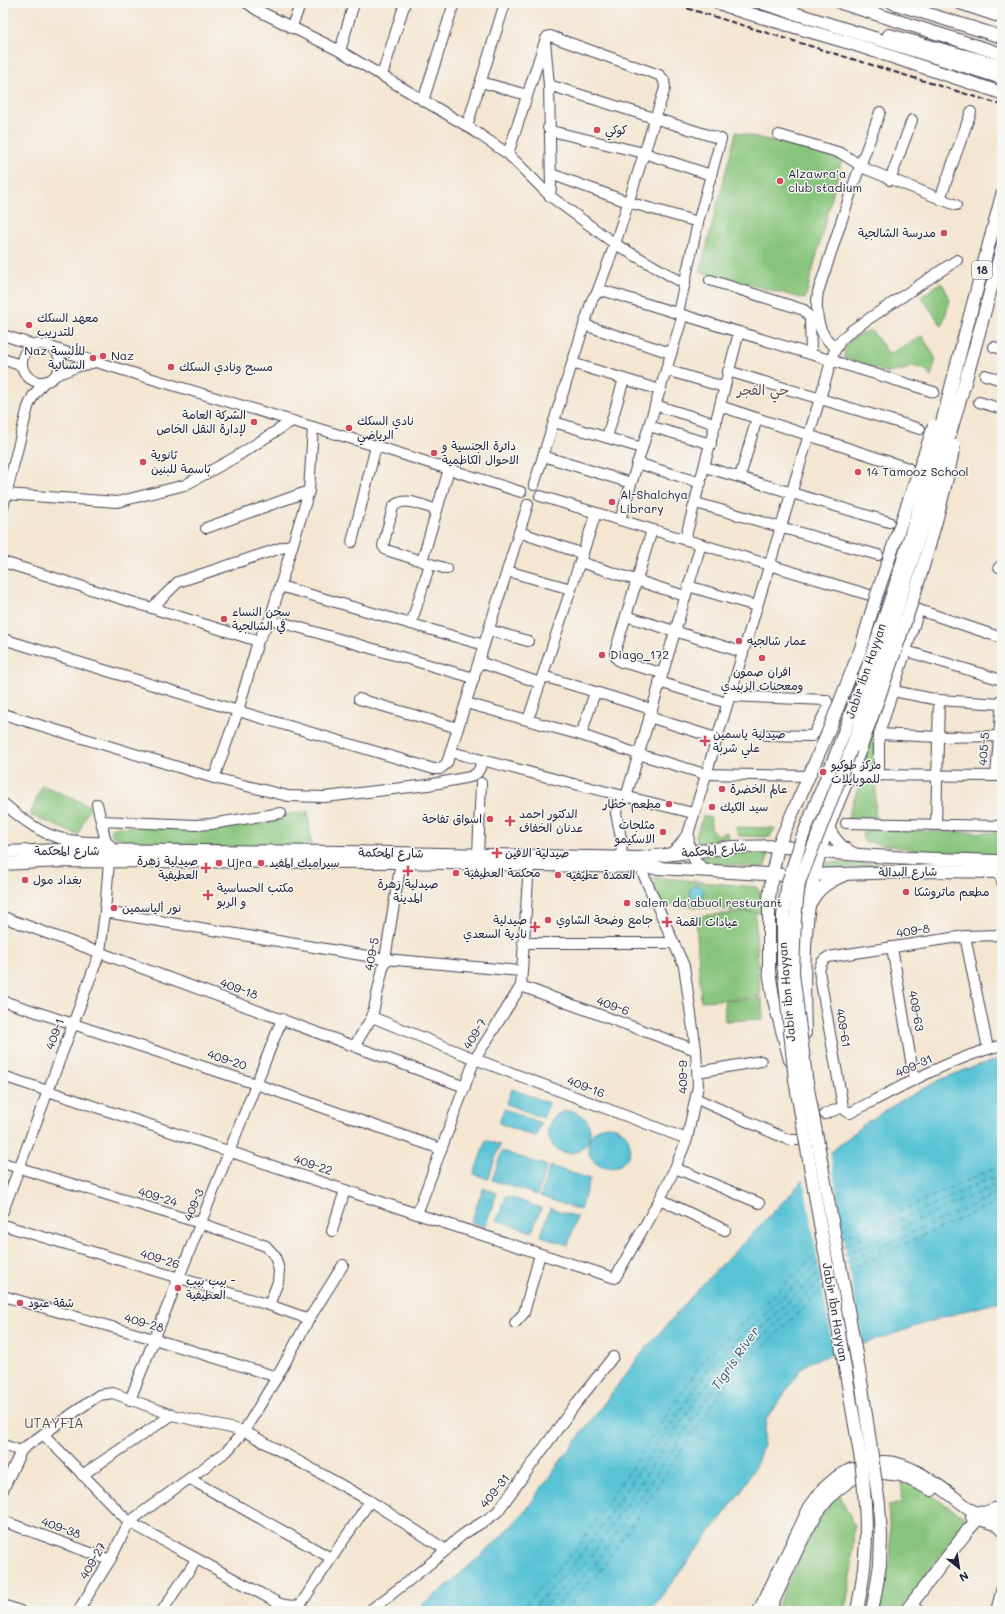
<svg xmlns="http://www.w3.org/2000/svg" width="1005" height="1614" font-family="Mali,'Playpen Sans Arabic',sans-serif">
	<rect width="100%" height="100%" fill="#f6f6f2"/>
	<filter id="ink" filterUnits="userSpaceOnUse"><feTurbulence type="fractalNoise" baseFrequency=".025" numOctaves="2"/><feDisplacementMap in="SourceGraphic" scale="8" xChannelSelector="R" yChannelSelector="G"/><feConvolveMatrix kernelMatrix="1 2 1 2 8 2 1 2 1" color-interpolation-filters="sRGB"/></filter>
	<filter id="wash" filterUnits="userSpaceOnUse"><feTurbulence type="fractalNoise" baseFrequency=".012" numOctaves="4" result="noise"/><feDisplacementMap in="SourceGraphic" scale="16" xChannelSelector="R" yChannelSelector="G"/><feGaussianBlur stdDeviation="0.9" result="paint"/><feColorMatrix in="noise" values="0 0 0 0 0 0 0 0 0 0 0 0 0 0 0 0 0 1.4 0 .05"/><feComposite in="paint" operator="in"/></filter>
	<g filter="url(#wash)">
		<rect width="100%" height="100%" fill="#f4e6d1"/>
		<g fill="#88c57b" stroke="#55745b">
			<polygon points="736,132 842,159 805,299 700,272"/>
			<polygon points="940,283 943,285 950,300 942,326 921,297"/>
			<path d="M871 330 889 354 922 336 936 359 931 376 926 370 913 366 901 371 888 373 844 358C846 337 853 338 871 330Z"/>
			<polygon points="885,700 876,772 864,771 861,765"/>
			<polygon points="860,783 876,784 875,821 847,819"/>
			<polygon points="42,785 90,806 78,835 30,815"/>
			<polygon points="308,811 312,850 124,845 112,835 111,829 115,827 207,827"/>
			<path d="M703 816 711 818C710 825 711 833 719 835L727 832 729 837 697 845 696 835Z"/>
			<polygon points="735,827 775,828 770,837 739,836"/>
			<path d="M867 829 1002 833V857C955 855 910 851 864 841L862 836 863 832Z"/>
			<polygon points="734,853 769,853 764,868 709,863 700,857"/>
			<polygon points="687,859 692,865 662,863"/>
			<polygon points="827,862 896,865 899,866 824,869"/>
			<path d="M652 877 756 887C763 892 761 904 761 913H755L760 997 701 1001 696 916 753 912 661 904 651 879Z"/>
			<polygon points="762,999 763,1019 725,1021 724,1001"/>
			<polygon points="902,1481 930,1494 968,1520 899,1611 880,1611 891,1555 888,1506 901,1503"/>
			<polygon points="839,1493 854,1526 851,1576 845,1611 775,1611 815,1524"/>
		</g>
		<g fill="#59c3d5" stroke="#3e7288">
			<circle cx="697" cy="892" r="7"/>
			<polygon points="1002,1058 1002,1301 940,1318 810,1362 802,1368 766,1420 763,1445 757,1463 741,1492 650,1611 414,1611 443,1589 496,1542 527,1509 556,1467 642,1353 701,1286 760,1226 824,1158 867,1122 902,1100 940,1080 967,1069"/>
			<polygon points="512,1089 549,1103 543,1118 506,1104"/>
			<polygon points="504,1109 541,1123 536,1137 499,1123"/>
			<circle cx="569" cy="1132" r="21"/>
			<circle cx="609" cy="1147" r="21"/>
			<polygon points="486,1140 500,1145 488,1179 474,1174"/>
			<polygon points="502,1151 547,1166 537,1195 492,1180"/>
			<polygon points="550,1166 590,1179 580,1210 540,1196"/>
			<polygon points="483,1188 497,1193 485,1227 471,1222"/>
			<polygon points="506,1196 541,1208 532,1232 497,1220"/>
			<polygon points="550,1208 577,1217 568,1245 541,1236"/>
		</g>
		<polygon fill="#f4e6d1" points="830,1150 840,1217 863,1346 834,1356 803,1176"/>
		<g fill="none" stroke-linecap="round" stroke-linejoin="round">
			<g stroke="#355a71" stroke-width="1" stroke-dasharray="5 4" stroke-linecap="butt">
				<polyline points="841,1238 985,1172 1002,1168"/>
				<polyline points="842,1247 989,1179 1002,1176"/>
				<polyline points="843,1255 993,1186 1002,1184"/>
				<polyline points="845,1263 1002,1192"/>
				<polyline points="847,1270 1002,1200"/>
				<polyline points="519,1611 577,1548 705,1358 819,1253"/>
				<polyline points="530,1611 583,1553 712,1364 821,1261"/>
				<polyline points="541,1611 589,1559 718,1368 823,1269"/>
				<polyline points="552,1611 595,1564 724,1374 824,1278"/>
				<polyline points="563,1611 601,1570 730,1379 826,1286"/>
			</g>
		</g>
	</g>
	<g filter="url(#ink)">
		<g fill="none" stroke-linecap="round" stroke-linejoin="round">
			<defs>
				<g id="minor">
					<polyline points="247,3 257,10 340,51 467,126 508,154 550,196 615,244 685,284"/>
					<polyline points="291,28 301,3"/>
					<polyline points="340,51 354,3"/>
					<polyline points="382,75 405,3"/>
					<polyline points="481,82 527,95"/>
					<polyline points="549,85 721,139 698,222 678,313"/>
					<polyline points="423,101 454,3"/>
					<polyline points="467,126 505,3"/>
					<polyline points="548,128 551,131 644,153 711,175"/>
					<polyline points="779,135 841,153 866,169 956,205"/>
					<polyline points="508,154 544,44"/>
					<polyline points="551,174 628,202 698,222"/>
					<polyline points="890,180 912,120"/>
					<polyline points="550,196 551,187 549,85 545,41 547,37 550,36 659,75 664,80 665,88 615,244 597,293"/>
					<polyline points="940,199 971,112"/>
					<polyline points="710,280 804,310 810,318 811,354"/>
					<polyline points="584,325 671,353"/>
					<polyline points="3,335 34,345"/>
					<circle cx="41" cy="363" r="19"/>
					<path d="M837 347C817 338 815 311 818 292L854 183 880 112"/>
					<polyline points="994,347 1002,349"/>
					<polyline points="53,348 96,362 376,446 521,492"/>
					<polyline points="3,359 22,366"/>
					<polyline points="572,363 660,390"/>
					<polyline points="666,370 724,387"/>
					<polyline points="728,371 920,429"/>
					<polyline points="56,375 76,367 96,362"/>
					<polyline points="985,375 1002,380"/>
					<polyline points="979,402 1002,409"/>
					<polyline points="655,405 716,424"/>
					<polyline points="720,406 908,468"/>
					<polyline points="554,422 642,448"/>
					<polyline points="649,426 711,444"/>
					<polyline points="607,437 624,379"/>
					<polyline points="543,456 631,483"/>
					<polyline points="637,463 701,483"/>
					<polyline points="705,467 889,522"/>
					<polyline points="740,477 757,418"/>
					<path d="M534 485 592 300C595 293 601 290 608 292L934 392"/>
					<polyline points="6,494 117,502 185,485 234,458 292,421"/>
					<polyline points="540,496 883,599"/>
					<polyline points="696,503 878,555"/>
					<polyline points="3,507 28,407 33,396 44,382"/>
					<path d="M437 510C423 506 404 495 393 507L383 546 386 550 447 569"/>
					<polyline points="620,520 683,315"/>
					<polyline points="206,528 309,491"/>
					<polyline points="652,530 615,652 617,659 621,662 662,673"/>
					<polyline points="519,532 583,554"/>
					<polyline points="685,540 739,332"/>
					<polyline points="352,542 376,446"/>
					<polyline points="422,561 449,469"/>
					<polyline points="3,562 258,641"/>
					<polyline points="580,562 685,596"/>
					<polyline points="999,567 1002,568"/>
					<polyline points="507,571 571,589"/>
					<polyline points="280,586 484,645"/>
					<polyline points="688,586 756,606"/>
					<polyline points="152,608 178,582 293,544"/>
					<polyline points="913,608 1002,638"/>
					<polyline points="626,616 742,652"/>
					<polyline points="270,619 474,678"/>
					<polyline points="411,624 430,564"/>
					<polyline points="489,630 528,641"/>
					<polyline points="3,639 238,711 434,769 440,769 447,763 528,504"/>
					<polyline points="906,651 1002,680"/>
					<polyline points="479,662 540,683"/>
					<polyline points="543,676 651,709"/>
					<polyline points="659,682 727,703"/>
					<polyline points="893,691 939,700 1001,704"/>
					<polyline points="729,696 826,700 828,703 828,707 814,734 811,736 766,735"/>
					<polyline points="359,699 458,728"/>
					<polyline points="466,703 581,735 638,754 705,774 809,776"/>
					<polyline points="3,714 214,778 288,796 325,797 428,785 470,777 477,773 480,768 481,760"/>
					<polyline points="649,717 716,738"/>
					<polyline points="528,720 596,513"/>
					<polyline points="879,734 938,737 1002,736"/>
					<polyline points="581,735 595,692"/>
					<polyline points="451,752 570,783"/>
					<polyline points="850,775 1002,776"/>
					<polyline points="879,776 879,734 919,610"/>
					<polyline points="996,776 1002,699"/>
					<polyline points="214,778 238,711 258,641 270,619 309,491 313,427"/>
					<polyline points="575,784 693,813"/>
					<path d="M3 803C39 834 58 844 106 842L110 845 111 851"/>
					<polyline points="97,804 106,842"/>
					<polyline points="101,821 196,825 211,824 281,813"/>
					<polyline points="846,823 1002,826"/>
					<polyline points="936,825 939,700"/>
					<polyline points="478,855 481,783"/>
					<polyline points="669,855 679,846 689,831"/>
					<polyline points="621,858 622,843 616,813 617,807 626,797 701,544"/>
					<path d="M708 870C691 864 687 847 689 831L834 352 841 340 852 330 957 260"/>
					<polyline points="999,872 1002,882"/>
					<polyline points="105,912 385,959 521,971"/>
					<polyline points="3,917 465,1087"/>
					<path d="M1002 935 965 936 828 957C822 960 821 964 819 971L843 1107 846 1111 850 1113C898 1088 949 1059 1002 1045"/>
					<polyline points="965,936 988,1049"/>
					<polyline points="523,943 674,943"/>
					<polyline points="892,947 914,1079"/>
					<polyline points="521,986 696,1050"/>
					<polyline points="3,1001 256,1084 441,1149"/>
					<polyline points="372,1017 475,1059 687,1139"/>
					<polyline points="355,1045 372,1017 385,959 401,862"/>
					<polyline points="698,1072 761,1061"/>
					<polyline points="3,1076 417,1214 615,1278 660,1199 675,1168 687,1139 698,1086 696,1050 684,966 640,867"/>
					<polyline points="697,1099 789,1140 798,1140"/>
					<polyline points="825,1114 843,1107"/>
					<polyline points="3,1163 200,1223 266,1246 275,1256 279,1270 278,1282 269,1305"/>
					<polyline points="675,1168 759,1203"/>
					<polyline points="660,1199 725,1230"/>
					<polyline points="3,1211 100,952 105,912 109,861"/>
					<polyline points="417,1214 475,1059 521,986 529,864"/>
					<polyline points="3,1225 269,1305 309,1319"/>
					<polyline points="332,1231 345,1190"/>
					<polyline points="3,1296 154,1339 277,1377"/>
					<polyline points="515,1323 524,1313 540,1254"/>
					<polyline points="130,1400 282,1019"/>
					<polyline points="43,1434 129,1522 280,1604 291,1606 300,1605 370,1501"/>
					<polyline points="3,1445 21,1451"/>
					<polyline points="82,1475 172,1415"/>
					<polyline points="190,1479 331,1558"/>
					<polyline points="3,1490 21,1451 25,1447 99,1395 113,1393 172,1415 244,1431 370,1501 446,1550"/>
					<polyline points="1002,1506 996,1508 993,1516 997,1524 1002,1530"/>
					<polyline points="3,1521 110,1560"/>
					<polyline points="911,1604 919,1611"/>
					<polyline points="3,1605 20,1611"/>
					<polyline points="78,1611 110,1560 129,1522 227,1451 244,1431 277,1377 309,1319 343,1265"/>
					<polyline points="162,1611 196,1560"/>
					<path d="M369 1611C395 1592 420 1572 444 1552 450 1547 454 1541 460 1537 472 1527 486 1522 498 1511L575 1405 613 1357"/>
					<polyline points="996,1611 1002,1588"/>
				</g>
				<g id="major">
					<polyline points="719,3 737,10 853,44 1002,93"/>
					<polyline points="762,3 1002,78"/>
					<polyline points="841,3 1002,54"/>
					<polyline points="893,3 1002,37"/>
					<polyline points="960,3 1002,17"/>
					<polyline points="993,3 1002,5"/>
					<polyline points="889,35 1002,66"/>
					<polyline points="962,345 1002,195"/>
					<polyline points="974,351 1002,248"/>
					<path d="M828 827C834 840 841 848 854 854"/>
					<path d="M816 851C878 858 940 859 1002 861"/>
					<polyline points="3,852 62,850 344,852 639,858 733,847 778,846 793,848"/>
					<polyline points="3,864 61,861 401,862 640,867 785,875"/>
					<polyline points="808,875 937,871 1002,872"/>
					<path d="M811 902C818 888 830 881 844 875"/>
					<path d="M805 1033C803 973 803 910 820 852 830 816 848 782 861 747"/>
					<polyline points="790,1060 773,997 769,971 769,899 772,875 778,846 826,737"/>
					<path d="M882 1462C913 1460 949 1495 974 1512L984 1513 995 1509"/>
					<polyline points="883,1473 901,1475 932,1490"/>
					<polyline points="972,1517 996,1524"/>
					<polyline points="759,1611 810,1507 823,1489 837,1477 852,1469"/>
					<path d="M769 1611C778 1591 787 1572 796 1552 811 1522 823 1496 854 1478"/>
					<polyline points="857,1611 861,1589"/>
					<polyline points="872,1611 876,1590"/>
					<polyline points="906,1611 968,1530 978,1519"/>
				</g>
			</defs>
			<use href="#minor" stroke="#423f52" stroke-width="12"/>
			<use href="#major" stroke="#423f52" stroke-width="14"/>
			<use href="#minor" stroke="#fff" stroke-width="10"/>
			<use href="#major" stroke="#fff" stroke-width="12"/>
			<polyline stroke="#22223b" stroke-width="2" stroke-dasharray="6 3" stroke-linecap="butt" points="670,3 1002,105"/>
			<defs>
				<g id="major-bridge">
					<polyline points="826,737 861,648 876,597 934,426"/>
					<path d="M861 747C897 648 933 549 954 446"/>
					<path d="M861 1589C869 1543 866 1505 861 1460L795 1080 783 963V916L788 882 802 838 836 754 867 669 896 583 926 484 962 345"/>
					<polyline points="876,1590 880,1564 881,1536 879,1504 862,1387 806,1077 793,973 795,918 799,883 849,755 877,674 935,486 974,351"/>
				</g>
			</defs>
			<use href="#major-bridge" stroke="#423f52" stroke-width="14" stroke-linecap="butt"/>
			<use href="#major-bridge" stroke="#fff" stroke-width="12"/>
		</g>
	</g>
	<g fill="#d1495b" stroke="#f6f6f2" stroke-width="1.5">
		<circle cx="597" cy="130" r="4"/>
		<circle cx="780" cy="181" r="4"/>
		<circle cx="944" cy="233" r="4"/>
		<circle cx="29" cy="325" r="4"/>
		<circle cx="103" cy="356" r="4"/>
		<circle cx="93" cy="358" r="4"/>
		<circle cx="171" cy="367" r="4"/>
		<circle cx="254" cy="422" r="4"/>
		<circle cx="349" cy="428" r="4"/>
		<circle cx="434" cy="453" r="4"/>
		<circle cx="143" cy="462" r="4"/>
		<circle cx="858" cy="472" r="4"/>
		<circle cx="612" cy="502" r="4"/>
		<circle cx="224" cy="619" r="4"/>
		<circle cx="739" cy="641" r="4"/>
		<circle cx="602" cy="655" r="4"/>
		<circle cx="762" cy="658" r="4"/>
		<path d="M703 735h4v4h4v4h-4v4h-4v-4h-4v-4h4z"/>
		<circle cx="823" cy="772" r="4"/>
		<circle cx="722" cy="789" r="4"/>
		<circle cx="669" cy="804" r="4"/>
		<circle cx="712" cy="807" r="4"/>
		<circle cx="490" cy="819" r="4"/>
		<path d="M508 815h4v4h4v4h-4v4h-4v-4h-4v-4h4z"/>
		<circle cx="663" cy="832" r="4"/>
		<path d="M495 847h4v4h4v4h-4v4h-4v-4h-4v-4h4z"/>
		<circle cx="219" cy="863" r="4"/>
		<circle cx="261" cy="863" r="4"/>
		<path d="M204 862h4v4h4v4h-4v4h-4v-4h-4v-4h4z"/>
		<path d="M406 865h4v4h4v4h-4v4h-4v-4h-4v-4h4z"/>
		<circle cx="456" cy="873" r="4"/>
		<circle cx="558" cy="875" r="4"/>
		<circle cx="25" cy="880" r="4"/>
		<circle cx="906" cy="892" r="4"/>
		<path d="M206 889h4v4h4v4h-4v4h-4v-4h-4v-4h4z"/>
		<circle cx="627" cy="903" r="4"/>
		<circle cx="114" cy="908" r="4"/>
		<circle cx="548" cy="920" r="4"/>
		<path d="M665 916h4v4h4v4h-4v4h-4v-4h-4v-4h4z"/>
		<path d="M533 921h4v4h4v4h-4v4h-4v-4h-4v-4h4z"/>
		<circle cx="178" cy="1288" r="4"/>
		<circle cx="20" cy="1303" r="4"/>
	</g>
	<g text-anchor="middle" stroke-width="3" stroke-linejoin="round" paint-order="stroke">
		<rect fill="#f6f6f2" stroke="#626272" stroke-width="1" x="972" y="261" width="20" height="18" rx="3"/>
		<g font-size="11" font-weight="bold" fill="#22223b">
			<text x="982" y="274">18</text>
		</g>
		<g font-size="12" fill="#22223b" stroke="#f6f6f2" text-anchor="start">
			<text x="605" y="134">كوكي</text>
			<text x="788" y="178">Alzawra'a<tspan x="788" dy="14">club stadium</tspan></text>
			<text x="936" y="237" text-anchor="end">مدرسة الشالجية</text>
			<text x="37" y="322">معهد السكك<tspan x="37" dy="14">للتدريب</tspan></text>
			<text x="85" y="355" text-anchor="end">Naz للألبسة<tspan x="85" dy="14">النسائية</tspan></text>
			<text x="111" y="360">Naz</text>
			<text x="179" y="371">مسبح ونادي السكك</text>
			<text x="246" y="419" text-anchor="end">الشركة العامة<tspan x="246" dy="14">لإدارة النقل الخاص</tspan></text>
			<text x="357" y="425">نادي السكك<tspan x="357" dy="14">الرياضي</tspan></text>
			<text x="442" y="450">دائرة الجنسية و<tspan x="442" dy="14">الاحوال الكاظمية</tspan></text>
			<text x="151" y="459">ثانوية<tspan x="151" dy="14">باسمة للبنين</tspan></text>
			<text x="866" y="476">14 Tamooz School</text>
			<text x="620" y="499">Al-Shalchya<tspan x="620" dy="14">Library</tspan></text>
			<text x="232" y="616">سجن النساء<tspan x="232" dy="14">في الشالجية</tspan></text>
			<text x="747" y="645">عمار شالجيه</text>
			<text x="610" y="659">Diago_172</text>
			<text x="762" y="676" text-anchor="middle">افران صمون<tspan x="762" dy="14">ومعجنات الزبيدي</tspan></text>
			<text x="713" y="738">صيدلية ياسمين<tspan x="713" dy="14">علي شربة</tspan></text>
			<text x="831" y="769">مركز طوكيو<tspan x="831" dy="14">للموبايلات</tspan></text>
			<text x="730" y="793">عالم الخضرة</text>
			<text x="661" y="808" text-anchor="end">مطعم خطار</text>
			<text x="720" y="811">سيد الكيك</text>
			<text x="519" y="818">الدكتور احمد<tspan x="519" dy="14">عدنان الخفاف</tspan></text>
			<text x="482" y="823" text-anchor="end">اسواق تفاحة</text>
			<text x="655" y="829" text-anchor="end">مثلجات<tspan x="655" dy="14">الاسكيمو</tspan></text>
			<text x="505" y="857">صيدلية الافين</text>
			<text x="198" y="865" text-anchor="end">صيدلية زهرة<tspan x="198" dy="14">العطيفية</tspan></text>
			<text x="227" y="867">Ujra</text>
			<text x="269" y="867">سيراميك المفيد</text>
			<text x="464" y="877">محكمة العطيفية</text>
			<text x="566" y="879">العمدة عطيفيه</text>
			<text x="33" y="884">بغداد مول</text>
			<text x="408" y="888" text-anchor="middle">صيدلية زهرة<tspan x="408" dy="14">المدينة</tspan></text>
			<text x="217" y="892">مكتب الحساسية<tspan x="217" dy="14">و الربو</tspan></text>
			<text x="914" y="896">مطعم ماتروشكا</text>
			<text x="635" y="907">salem da'abuol resturant</text>
			<text x="122" y="912">نور ألياسمين</text>
			<text x="527" y="924" text-anchor="end">صيدلية<tspan x="527" dy="14">نادية السعدي</tspan></text>
			<text x="556" y="924">جامع وضحة الشاوي</text>
			<text x="676" y="926">عيادات القمة</text>
			<text x="186" y="1285">بيب بيب -<tspan x="186" dy="14">العطيفية</tspan></text>
			<text x="28" y="1307">شقة عبود</text>
		</g>
		<g font-size="12" fill="#22223b" stroke="#f6f6f2">
			<text transform="translate(866 671) rotate(-71)" y="4">Jabir ibn Hayyan</text>
			<text transform="translate(984 749) rotate(-86)" y="4">405-5</text>
			<text transform="translate(714 850) rotate(-6)" y="4">شارع المحكمة</text>
			<text x="67" y="855">شارع المحكمة</text>
			<text transform="translate(391 853) rotate(1)" y="4">شارع المحكمة</text>
			<text transform="translate(908 872) rotate(-1)" y="4">شارع البدالة</text>
			<text transform="translate(913 931) rotate(-9)" y="4">409-8</text>
			<text transform="translate(372 954) rotate(-79)" y="4">409-5</text>
			<text transform="translate(239 989) rotate(20)" y="4">409-18</text>
			<text transform="translate(787 992) rotate(-95)" y="4">Jabir ibn Hayyan</text>
			<text transform="translate(613 1006) rotate(20)" y="4">409-6</text>
			<text transform="translate(916 1011) rotate(80)" y="4">409-63</text>
			<text transform="translate(843 1028) rotate(80)" y="4">409-61</text>
			<text transform="translate(55 1034) rotate(-70)" y="4">409-1</text>
			<text transform="translate(475 1034) rotate(-59)" y="4">409-7</text>
			<text transform="translate(227 1060) rotate(18)" y="4">409-20</text>
			<text transform="translate(914 1066) rotate(-24)" y="4">409-31</text>
			<text transform="translate(683 1077) rotate(-90)" y="4">409-9</text>
			<text transform="translate(586 1087) rotate(21)" y="4">409-16</text>
			<text transform="translate(313 1165) rotate(19)" y="4">409-22</text>
			<text transform="translate(158 1197) rotate(17)" y="4">409-24</text>
			<text transform="translate(194 1205) rotate(-68)" y="4">409-3</text>
			<text transform="translate(160 1259) rotate(17)" y="4">409-26</text>
			<text transform="translate(835 1312) rotate(80)" y="4">Jabir ibn Hayyan</text>
			<text transform="translate(144 1323) rotate(16)" y="4">409-28</text>
			<text transform="translate(495 1491) rotate(-51)" y="4">409-31</text>
			<text transform="translate(61 1528) rotate(20)" y="4">409-38</text>
			<text transform="translate(93 1561) rotate(-60)" y="4">409-27</text>
		</g>
		<g font-size="13" font-style="italic" fill="#355a71" stroke="#f6f6f2">
			<text transform="translate(735 1358) rotate(-55)" y="5">Tigris River</text>
		</g>
		<g font-size="14" fill="#624f52" stroke="#f6f6f2">
			<text x="763" y="395">حي الفجر</text>
			<text x="54" y="1428">UTAYFIA</text>
		</g>
	</g>
	<rect width="1005" height="1614" fill="none" stroke="#f6f6f2" stroke-width="16"/>
	<g transform="translate(959 1568) rotate(150)" stroke="#f6f6f2" stroke-width="3" paint-order="stroke">
	<path d="M0-3L7 15L0 10L-7 15Z" fill="#22223b"/>
	<text y="-6" font-size="11" font-weight="bold" text-anchor="middle" fill="#22223b">N</text>
	</g>
</svg>
